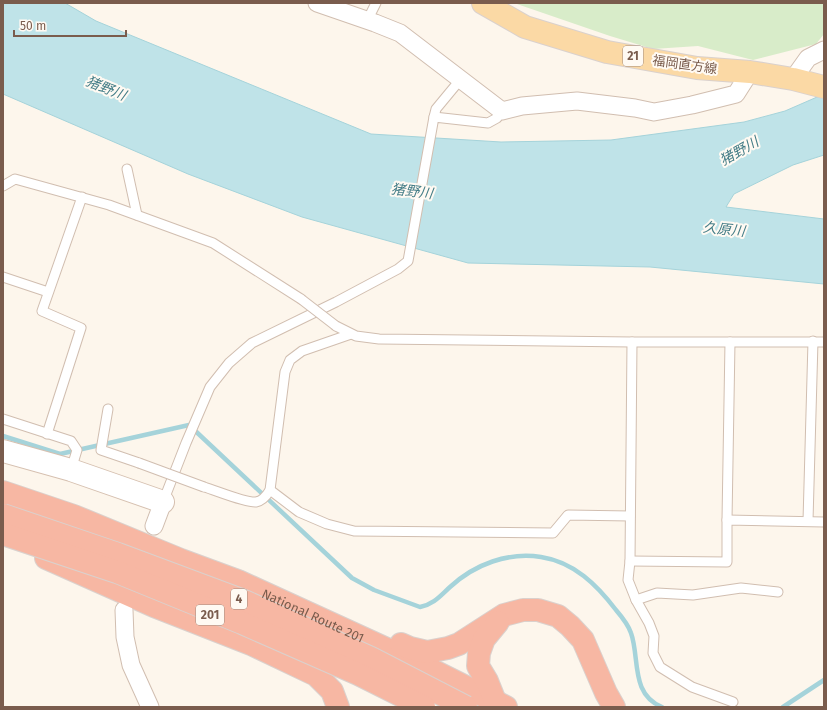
<svg xmlns="http://www.w3.org/2000/svg" width="827" height="710" font-family="'Fira Sans','Noto Sans JP',sans-serif">
	<rect width="100%" height="100%" fill="#fdf6ec"/>
	<polygon fill="#d8ecc9" points="514,3 824,3 824,34 816,44 753,60 698,46 653,49 610,36"/>
	<polygon fill="#bfe3e8" stroke="#a5d3da" points="3,3 65,3 96,21 371,134 501,142 611,140 744,122 785,111 824,94 824,155 793,165 734,194 726,207 824,219 824,284 650,267 468,263 302,217 188,174 3,94"/>
	<g fill="none" stroke-linecap="round" stroke-linejoin="round">
		<g stroke="#a5d3da" stroke-width="4.5">
			<path d="M3 436 60 454 189 425 352 578 374 590 420 607C434 604 440 596 450 587 475 564 508 552 541 557 574 562 597 585 616 610 622 617 628 624 631 633 640 658 630 694 662 707"/>
			<polyline points="783,707 824,680"/>
		</g>
		<defs>
			<g id="lane">
				<polyline points="367,21 376,3"/>
				<polyline points="434,117 436,109 460,80"/>
				<polyline points="127,169 137,215"/>
				<polyline points="3,186 15,179 109,205 213,243 301,299"/>
				<polyline points="3,277 48,292"/>
				<polyline points="336,326 356,336 379,339 632,342 824,342"/>
				<polyline points="632,342 630,561 628,580 636,600 649,623 654,636 653,653 660,667 692,687 733,702"/>
				<polyline points="108,409 101,450 139,463"/>
				<polyline points="3,419 71,441 77,450 71,470"/>
				<polyline points="47,434 81,328 42,311 82,197"/>
				<path d="M204 487C215 490 245 503 256 502 262 501 267 495 270 490L285 372 290 360 302 351 351 334"/>
				<polyline points="270,490 299,512 327,524 354,531 553,533 568,515 630,516"/>
				<polyline points="163,502 186,443 210,387 229,363 252,343 336,302 398,269 408,261 434,117 488,123 497,118 502,111"/>
				<polyline points="727,520 730,342"/>
				<polyline points="808,521 813,341"/>
				<polyline points="630,561 727,562 727,520 824,522"/>
				<polyline points="636,600 657,593 693,595 741,588 778,592"/>
			</g>
			<g id="street">
				<polyline points="317,3 375,23 400,33 502,111 522,106 577,101 635,108 654,112 692,105 736,94 750,72"/>
				<polyline points="793,79 808,58 824,50"/>
				<polyline points="154,526 163,502"/>
				<polyline points="124,610 125,637 131,665 150,707"/>
			</g>
			<polyline id="secondary" points="3,451 71,470 163,502"/>
			<polyline id="primary" points="483,3 525,27 607,52 697,68 750,72 793,79 824,87"/>
			<g id="highway">
				<path id="s1" d="M3 492 74 516 181 560 238 581 426 667 506 707"/>
				<polyline points="46,558 154,606 251,644 316,675 332,691 338,707"/>
				<polyline points="401,644 410,648 427,652 448,648 459,644 504,615 523,610 538,610 558,616 570,626 583,640 606,693 614,707"/>
				<polyline points="495,701 487,681 478,666 479,653 484,639 498,622"/>
			</g>
		</defs>
		<use href="#lane" stroke="#d1beb0" stroke-width="11"/>
		<use href="#street" stroke="#d1beb0" stroke-width="19"/>
		<use href="#secondary" stroke="#d6c0b0" stroke-width="24"/>
		<use href="#primary" stroke="#dad1cd" stroke-width="24"/>
		<use href="#highway" stroke="#dad1cd" stroke-width="24"/>
		<use href="#lane" stroke="#fff" stroke-width="9"/>
		<use href="#street" stroke="#fff" stroke-width="17"/>
		<use href="#secondary" stroke="#fff" stroke-width="22"/>
		<use href="#primary" stroke="#fbd9a5" stroke-width="22"/>
		<use href="#highway" stroke="#f7b7a3" stroke-width="22"/>
		<defs>
			<g id="lane-bridge">
				<polyline points="301,299 336,326"/>
				<polyline points="139,463 204,487"/>
			</g>
			<g id="highway-bridge">
				<polyline points="3,515 118,554 244,601 371,658 466,707"/>
				<polyline points="3,534 117,572 242,623 358,674 424,707"/>
			</g>
		</defs>
		<use href="#lane-bridge" stroke="#d1beb0" stroke-width="11" stroke-linecap="butt"/>
		<use href="#highway-bridge" stroke="#dad1cd" stroke-width="24" stroke-linecap="butt"/>
		<use href="#lane-bridge" stroke="#fff" stroke-width="9"/>
		<use href="#highway-bridge" stroke="#f7b7a3" stroke-width="22"/>
	</g>
	<g text-anchor="middle" stroke-width="4" stroke-linejoin="round" paint-order="stroke">
		<g fill="#fffaf3" stroke="#a28b7f" stroke-width="1">
			<rect x="623" y="46" width="20" height="20" rx="3"/>
			<rect x="231" y="589" width="16" height="20" rx="3"/>
			<rect x="196" y="605" width="28" height="20" rx="3"/>
		</g>
		<g font-size="12" font-weight="bold" fill="#7a5c4d">
			<text x="633" y="60">21</text>
			<text x="239" y="603">4</text>
			<text x="210" y="619">201</text>
		</g>
		<g font-size="13" fill="#7a5c4d" stroke="#fffaf3">
			<text transform="translate(685 64) rotate(8)" y="5">福岡直方線</text>
			<text dy="5" stroke="none"><textPath href="#s1" startOffset="334">National Route 201</textPath></text>
		</g>
		<g font-size="14" font-style="italic" fill="#437c86" stroke="#fffaf3">
			<text transform="translate(106 88) rotate(22)" y="5">猪野川</text>
			<text transform="translate(739 151) rotate(-30)" y="5">猪野川</text>
			<text transform="translate(412 191) rotate(7)" y="5">猪野川</text>
			<text transform="translate(724 229) rotate(6)" y="5">久原川</text>
		</g>
	</g>
	<rect width="827" height="710" fill="none" stroke="#7a5c4d" stroke-width="8"/>
	<path d="M14 30v6h112v-6" fill="none" stroke="#7a5c4d" stroke-width="2"/>
	<text x="20" y="30" font-size="12" fill="#7a5c4d" stroke="#fffaf3" stroke-width="3" paint-order="stroke">50 m</text>
</svg>
